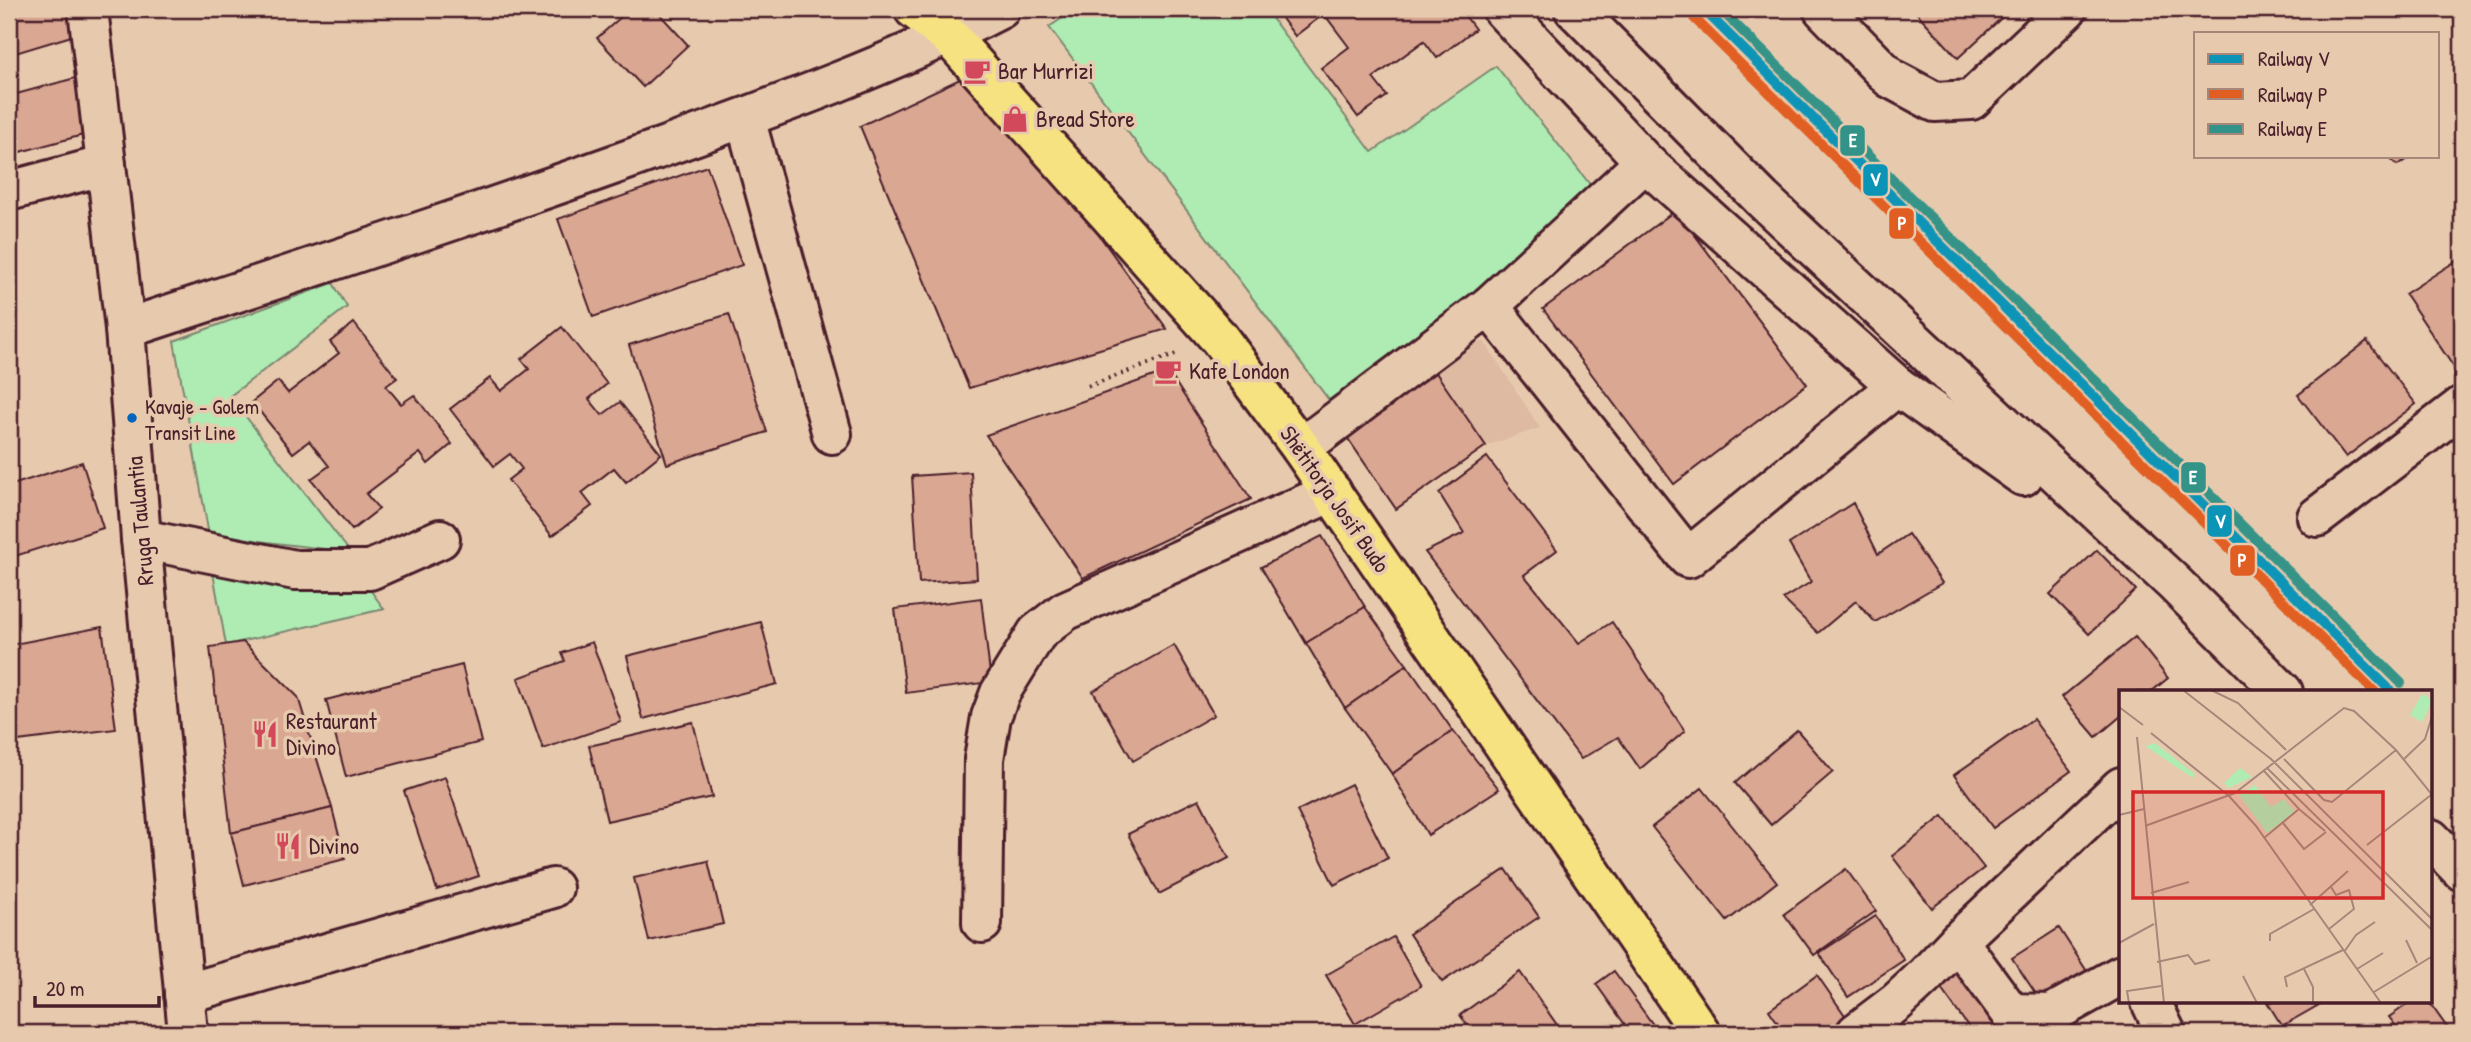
<svg xmlns="http://www.w3.org/2000/svg" width="2471" height="1042" font-family="'Patrick Hand',sans-serif">
	<rect width="100%" height="100%" fill="#e7caae"/>
	<filter id="ink" filterUnits="userSpaceOnUse"><feTurbulence type="fractalNoise" baseFrequency=".0143" numOctaves="2"/><feDisplacementMap in="SourceGraphic" scale="14" xChannelSelector="R" yChannelSelector="G"/><feConvolveMatrix kernelMatrix="1 2 1 2 8 2 1 2 1" color-interpolation-filters="sRGB"/></filter>
	<g filter="url(#ink)">
		<polygon fill="#ddbaa1" points="1484,341 1540,428 1486,446 1396,509 1338,424 1428,361"/>
		<g fill="#aeecb3" stroke="#7c866f" stroke-width="2">
			<polygon points="1076,9 1265,9 1372,152 1496,66 1600,197 1329,400 1049,27"/>
			<polygon points="333,283 347,307 230,396 350,552 209,535 174,341"/>
			<polygon points="210,556 358,573 384,609 226,645"/>
		</g>
		<g fill="#d9a792" stroke="#4a1f2b" stroke-width="2">
			<polygon points="9,9 71,9 78,34 9,55"/>
			<polygon points="630,9 655,9 688,45 643,87 597,38"/>
			<polygon points="1275,9 1460,9 1475,29 1437,58 1424,41 1373,78 1387,96 1358,117 1321,68 1349,47 1324,14 1295,36"/>
			<polygon points="1919,9 2008,9 2009,11 1958,58 1916,12"/>
			<polygon points="977,71 1015,119 1167,329 969,388 860,126"/>
			<polygon points="79,77 94,132 9,155 9,96"/>
			<polygon points="2387,156 2414,156 2397,165"/>
			<polygon points="707,166 742,265 593,317 558,219"/>
			<polygon points="1676,210 1807,384 1674,484 1543,309"/>
			<polygon points="2462,257 2462,364 2455,369 2405,294"/>
			<polygon points="729,314 767,432 667,464 629,345"/>
			<polygon points="354,323 397,378 386,386 401,404 414,395 452,444 428,464 420,453 366,494 379,509 352,530 311,479 329,466 309,441 293,453 252,402 278,381 288,393 339,353 330,342"/>
			<polygon points="562,327 607,384 589,399 602,415 620,402 661,454 626,482 614,468 582,493 592,506 552,536 508,480 522,469 510,454 494,466 450,409 490,378 501,391 529,369 521,359"/>
			<polygon points="2367,341 2416,404 2346,457 2298,395"/>
			<polygon points="1428,361 1486,446 1396,509 1338,424"/>
			<polygon points="1168,371 1251,499 1083,578 986,435"/>
			<polygon points="1487,457 1557,550 1524,575 1579,643 1612,622 1685,731 1640,769 1618,737 1581,759 1425,552 1464,533 1439,493"/>
			<polygon points="82,462 103,528 9,558 9,486"/>
			<polygon points="971,472 977,579 919,583 912,476"/>
			<polygon points="1853,503 1878,554 1908,534 1942,583 1875,622 1856,601 1818,633 1783,599 1811,582 1789,544"/>
			<polygon points="1322,536 1365,607 1306,643 1261,567"/>
			<polygon points="2097,550 2136,590 2089,634 2050,594"/>
			<polygon points="981,598 991,682 906,693 895,609"/>
			<polygon points="1365,607 1407,665 1345,708 1306,643"/>
			<polygon points="761,622 777,684 643,719 627,656"/>
			<polygon points="102,627 116,729 9,742 9,645"/>
			<polygon points="2135,637 2168,678 2151,692 2121,692 2121,716 2096,737 2062,697"/>
			<polygon points="243,642 298,697 332,808 231,833 210,647"/>
			<polygon points="592,642 621,722 543,749 518,678 565,661 562,653"/>
			<polygon points="1174,645 1214,715 1133,761 1093,691"/>
			<polygon points="462,665 481,742 346,777 326,700"/>
			<polygon points="1407,665 1453,731 1392,774 1345,708"/>
			<polygon points="2033,719 2071,771 1993,828 1954,775"/>
			<polygon points="693,722 712,797 607,821 589,746"/>
			<polygon points="1797,730 1833,772 1771,825 1735,783"/>
			<polygon points="1453,731 1499,789 1428,835 1392,774"/>
			<polygon points="445,777 479,876 437,890 404,791"/>
			<polygon points="1351,784 1388,858 1334,885 1297,811"/>
			<polygon points="1702,788 1777,882 1727,921 1652,827"/>
			<polygon points="1199,799 1229,858 1159,894 1128,834"/>
			<polygon points="332,808 345,859 244,885 231,833"/>
			<polygon points="1943,816 1984,868 1932,908 1892,856"/>
			<polygon points="708,861 723,924 649,941 634,878"/>
			<polygon points="1506,869 1539,917 1442,982 1409,934"/>
			<polygon points="1846,869 1876,911 1814,955 1784,914"/>
			<polygon points="1876,916 1904,960 1848,997 1819,953"/>
			<polygon points="2059,928 2090,976 2044,1006 2012,958"/>
			<polygon points="1393,937 1421,986 1355,1024 1326,975"/>
			<polygon points="1961,964 2011,1033 1973,1033 1936,982"/>
			<polygon points="1614,971 1654,1026 1644,1033 1631,1033 1596,984"/>
			<polygon points="1520,972 1562,1032 1473,1033 1460,1015"/>
			<polygon points="1817,975 1851,1024 1838,1033 1785,1033 1769,1010"/>
			<polygon points="2267,1002 2324,1002 2282,1026"/>
			<polygon points="2411,1002 2429,1002 2451,1033 2401,1033 2389,1017"/>
			<polygon points="2071,1017 2081,1033 2042,1033"/>
		</g>
		<g fill="none" stroke-linecap="round" stroke-linejoin="round">
			<defs>
				<g id="minor">
					<polyline points="88,9 125,329 141,539 188,1033"/>
					<polyline points="1502,9 1645,162"/>
					<polyline points="1574,9 1763,200 2174,583 2283,692"/>
					<polyline points="1823,9 1890,78 1935,102 1971,100 2067,9"/>
					<polyline points="745,118 832,434"/>
					<polyline points="9,191 106,165"/>
					<polyline points="1489,306 1688,558 1897,386 2023,476"/>
					<path d="M125 329C301 271 478 214 652 151 769 109 890 66 1000 9"/>
					<polyline points="1301,448 1489,306 1645,162 1897,386"/>
					<polyline points="2317,517 2462,406"/>
					<polyline points="141,539 295,570 370,570 440,539"/>
					<polyline points="2431,839 2462,871"/>
					<polyline points="982,923 984,759 991,717 1000,693 1037,633 1065,611 1332,492"/>
					<polyline points="1958,941 2011,1013 2051,1014 2121,975"/>
					<polyline points="184,994 553,888"/>
					<polyline points="2151,1002 2166,1033"/>
					<polyline points="1856,1033 1897,1002 1925,976 1958,941 2121,787"/>
				</g>
				<polyline id="major" points="914,9 949,36 1219,338 1301,448 1701,1033"/>
			</defs>
			<use href="#minor" stroke="#4a1f2b" stroke-width="44"/>
			<use href="#major" stroke="#4a1f2b" stroke-width="44"/>
			<polyline stroke="#4a1f2b" stroke-width="4.5" stroke-dasharray="2 5" stroke-linecap="butt" points="1088,386 1180,353"/>
			<use href="#minor" stroke="#e7caae" stroke-width="38"/>
			<use href="#major" stroke="#f6e281" stroke-width="38"/>
			<defs>
				<polyline id="rail-1" points="1703,9 2392,692"/>
				<polyline id="rail-2" points="1694,18 2375,692"/>
				<polyline id="rail-3" points="1720,9 2401,683"/>
			</defs>
			<use href="#rail-1" stroke="#e7caae" stroke-width="16"/>
			<use href="#rail-2" stroke="#e7caae" stroke-width="16"/>
			<use href="#rail-3" stroke="#e7caae" stroke-width="16"/>
			<use href="#rail-1" stroke="#0b94b6" stroke-width="10"/>
			<use href="#rail-2" stroke="#e15e23" stroke-width="10"/>
			<use href="#rail-3" stroke="#349388" stroke-width="10"/>
		</g>
	</g>
	<defs>
		<symbol id="cafe-bare" viewBox="-9 -9 18 18"><path d="M-5.5-4.5H6V0H3Q3 3.5 0 3.5H-2.5Q-5.5 3.5-5.5 0ZM3-3.2v2h1.7v-2ZM-6 4.5H4V6H-6Z" fill="#d1495b" stroke="#e7caae" stroke-width="2.5" paint-order="stroke"/></symbol>
		<symbol id="shop-bare" viewBox="-9 -9 18 18"><path d="M-5-2.5h2.3a2.7 3.5 0 0 1 5.4 0H5L5.5 6h-11ZM-1.5-2.5h3a1.5 2.3 0 0 0-3 0Z" fill="#d1495b" stroke="#e7caae" stroke-width="2.5" paint-order="stroke"/></symbol>
		<symbol id="restaurant-bare" viewBox="-9 -9 18 18"><path d="M-5-6h1v4h1v-4h1v4h1v-4h1v5L-1.5 .5V6h-2V.5L-5-1ZM5-6V6H3V1.5H1.5Q1.5-4 5-6Z" fill="#d1495b" stroke="#e7caae" stroke-width="2.5" paint-order="stroke"/></symbol>
	</defs>
	<g fill-rule="evenodd">
		<use href="#cafe-bare" x="958" y="52" width="38" height="38"/>
		<use href="#shop-bare" x="996" y="100" width="38" height="38"/>
		<use href="#cafe-bare" x="1149" y="352" width="38" height="38"/>
		<use href="#restaurant-bare" x="246" y="715" width="38" height="38"/>
		<use href="#restaurant-bare" x="269" y="827" width="38" height="38"/>
	</g>
	<circle fill="#0065bd" stroke="#e7caae" stroke-width="2.5" cx="132" cy="418" r="6"/>
	<g text-anchor="middle" stroke-width="7" stroke-linejoin="round" paint-order="stroke">
		<g font-size="21" fill="#4a1f2b" stroke="#e7caae" text-anchor="start">
			<text x="145" y="414">Kavaje - Golem<tspan x="145" dy="26">Transit Line</tspan></text>
		</g>
		<g font-size="23" fill="#4a1f2b" stroke="#e7caae" text-anchor="start">
			<text x="998" y="79">Bar Murrizi</text>
			<text x="1036" y="127">Bread Store</text>
			<text x="1189" y="379">Kafe London</text>
			<text x="286" y="729">Restaurant<tspan x="286" dy="26">Divino</tspan></text>
			<text x="309" y="854">Divino</text>
		</g>
		<g font-size="23" fill="#4a1f2b" stroke="#e7caae">
			<text transform="translate(1335 499) rotate(55)" y="8">Shëtitorja Josif Budo</text>
			<text transform="translate(140 521) rotate(-95)" y="8">Rruga Taulantia</text>
		</g>
	</g>
	<g transform="translate(2119 690)">
		<rect width="313" height="313" fill="#e7caae"/>
		<path d="M303 4 314 10 303 32 291 25ZM36 53 76 84 74 88 26 56ZM121 78 133 87 110 98 105 93ZM136 95 152 117 165 109 176 122 148 143 120 105Z" fill="#aeecb3"/>
		<path fill="none" stroke="#a8867a" stroke-width="2" d="M64 0 152 69 314 230M92 0 119 13 167 60M0 17 24 35M32 43 110 106 137 136 262 313M18 47 45 313M165 69 205 110 213 112 277 60M285 69 306 49 314 23M148 78 314 241M145 81 180 119M0 125 25 119M164 133 185 159 207 142M26 136 116 103 225 18 235 21 277 60 314 106M145 148 180 119 206 141M248 155 312 105M32 203 70 192M191 215 229 181M210 239 235 219 230 200 217 205 212 197M287 250 298 273M151 251V244L195 219M0 253 35 234M225 262 237 245 256 232M38 272 69 265 76 274 91 270M185 279 194 297V313M238 279 264 263M124 286 138 313M168 297 166 287 224 260M255 302 312 267M10 313 8 301 42 296"/>
		<path fill="#d62828" fill-opacity="0.15" stroke="#d62828" stroke-width="3.5" d="M14 102H264V208H14Z"/>
		<rect width="313" height="313" fill="none" stroke="#4a1f2b" stroke-width="3.5"/>
	</g>
	<g stroke="#e7caae" stroke-width="2.5">
		<rect x="1839" y="124" width="27" height="33" rx="7" fill="#349388"/>
		<rect x="1862" y="163" width="27" height="34" rx="7" fill="#0b94b6"/>
		<rect x="1888" y="207" width="27" height="33" rx="7" fill="#e15e23"/>
		<rect x="2180" y="461" width="27" height="33" rx="7" fill="#349388"/>
		<rect x="2206" y="504" width="27" height="34" rx="7" fill="#0b94b6"/>
		<rect x="2229" y="544" width="27" height="33" rx="7" fill="#e15e23"/>
	</g>
	<g font-size="19" text-anchor="middle" font-weight="bold" fill="#fff">
		<text x="1853" y="147">E</text>
		<text x="1875" y="186">V</text>
		<text x="1902" y="230">P</text>
		<text x="2193" y="484">E</text>
		<text x="2220" y="528">V</text>
		<text x="2242" y="567">P</text>
	</g>
	<rect width="2471" height="1042" fill="none" stroke="#e7caae" stroke-width="35"/>
	<rect x="18" y="18" width="2436" height="1007" fill="none" stroke="#4a1f2b" stroke-width="2.5" filter="url(#ink)"/>
	<rect x="2194" y="32" width="245" height="126" fill="#e7caae" stroke="#a8867a" stroke-width="2"/>
	<rect x="2208" y="54" width="35" height="10" fill="#0b94b6" stroke="#a8867a" stroke-width="2"/>
	<text x="2258" y="66" font-size="21" fill="#4a1f2b">Railway V</text>
	<rect x="2208" y="89" width="35" height="10" fill="#e15e23" stroke="#a8867a" stroke-width="2"/>
	<text x="2258" y="102" font-size="21" fill="#4a1f2b">Railway P</text>
	<rect x="2208" y="124" width="35" height="10" fill="#349388" stroke="#a8867a" stroke-width="2"/>
	<text x="2258" y="136" font-size="21" fill="#4a1f2b">Railway E</text>
	<path d="M35 996v10h124v-10" fill="none" stroke="#4a1f2b" stroke-width="3.5"/>
	<text x="46" y="996" font-size="21" fill="#4a1f2b" stroke="#e7caae" stroke-width="5" paint-order="stroke">20 m</text>
</svg>
